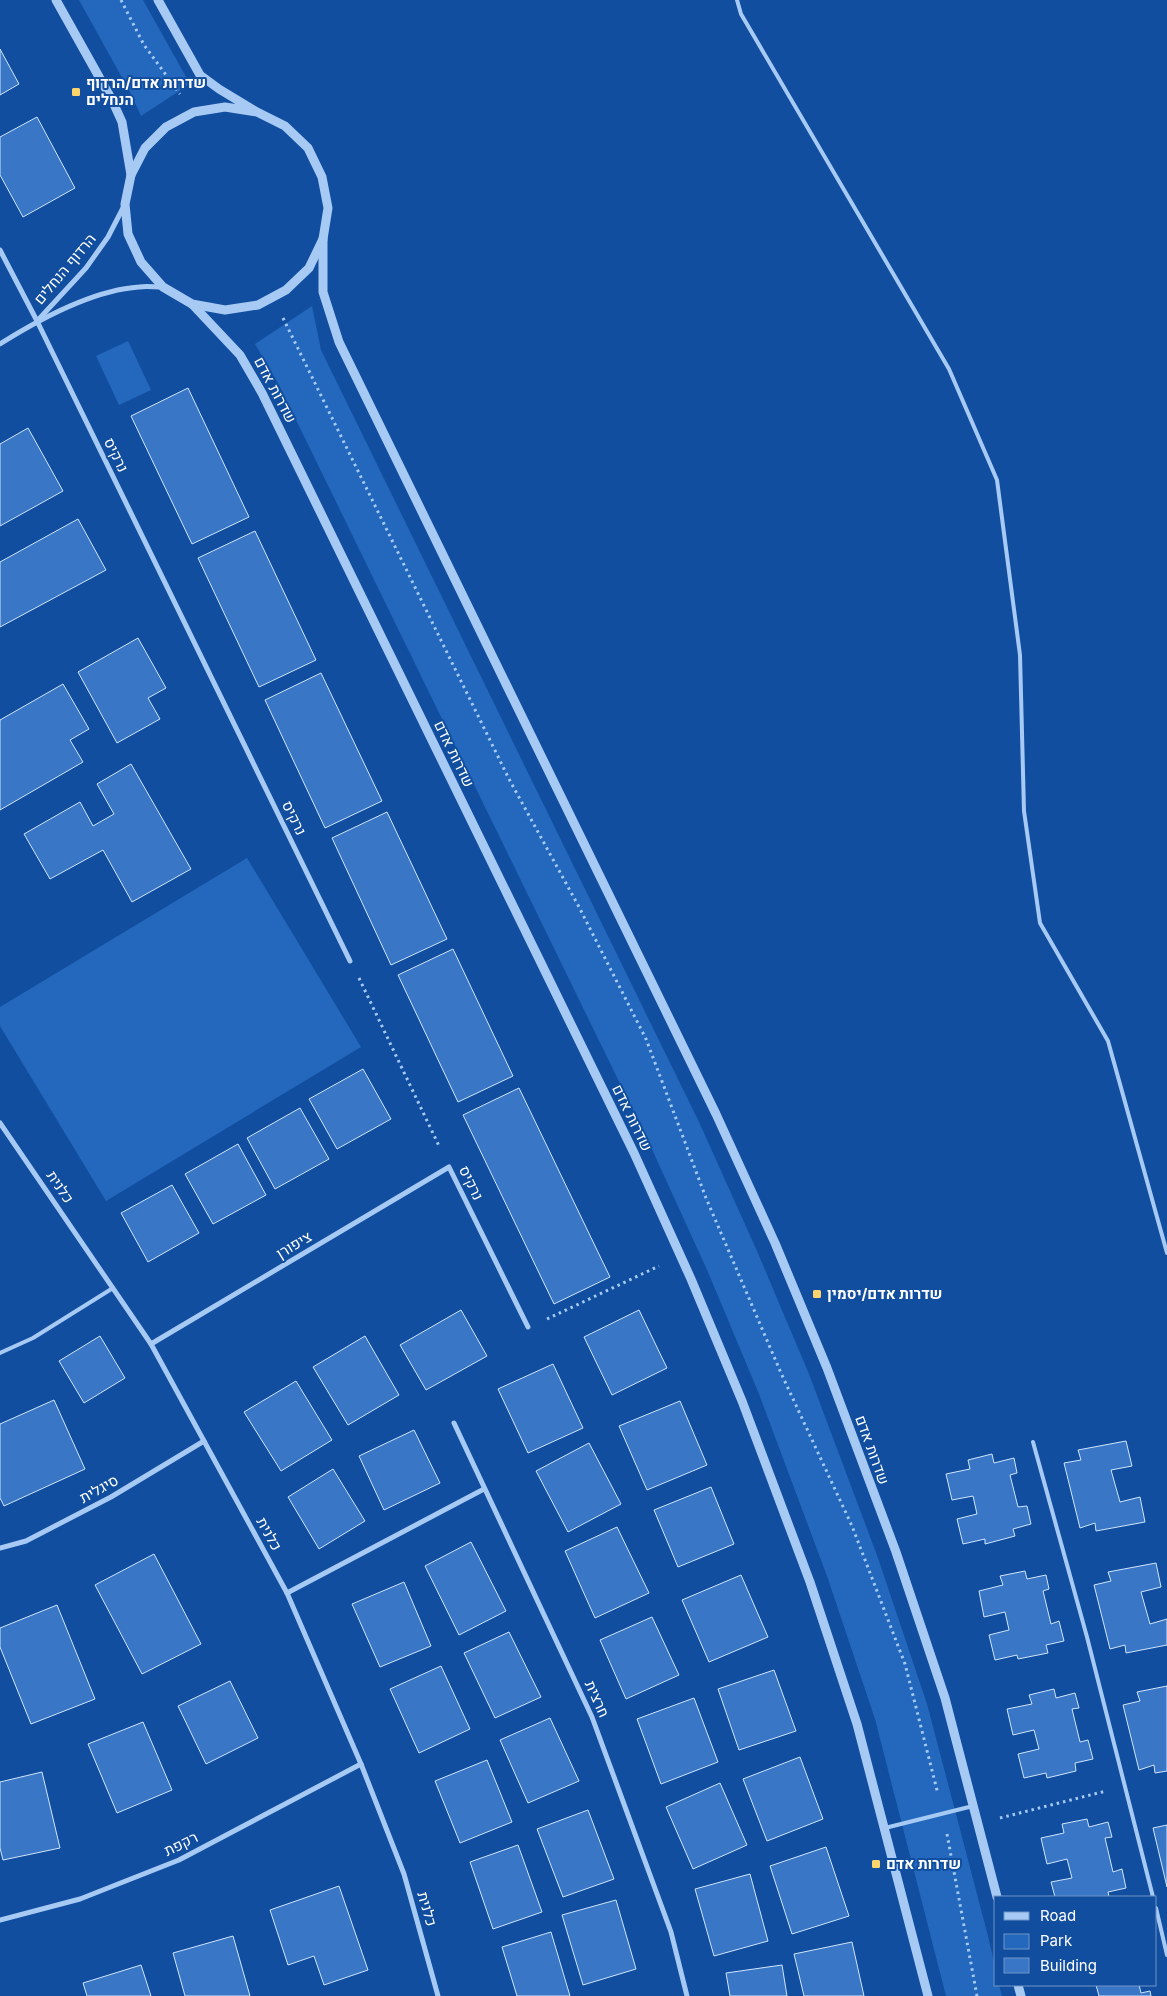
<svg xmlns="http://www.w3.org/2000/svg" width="1167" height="1996" font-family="Inter,Heebo,sans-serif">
	<rect width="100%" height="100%" fill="#114e9f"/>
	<g fill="#2368bd">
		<polygon points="79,0 143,0 190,84 141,116 130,92"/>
		<polygon points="312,306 321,350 699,1122 757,1251 809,1374 878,1558 927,1704 987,1932 996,1970 996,1985 999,1985 1002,1996 946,1996 875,1719 827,1576 759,1394 708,1272 650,1145 279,385 255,344"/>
		<polygon points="128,341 151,390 119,405 96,356"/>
		<polygon points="247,858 361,1047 106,1201 0,1026 0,1007"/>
	</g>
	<g fill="#3977c6" stroke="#d0e5fe">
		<polygon points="0,49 19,84 0,95"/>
		<polygon points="37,117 75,188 23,217 0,175 0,137"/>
		<polygon points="188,388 249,517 192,544 131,416"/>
		<polygon points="28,428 63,491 0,526 0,444"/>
		<polygon points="78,519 106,570 0,627 0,562"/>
		<polygon points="255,531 316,660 259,687 198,558"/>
		<polygon points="138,638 166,688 148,698 160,719 117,743 78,672"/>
		<polygon points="321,673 382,801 325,828 265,700"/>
		<polygon points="63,684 89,729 70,740 83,762 0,810 0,720"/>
		<polygon points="131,764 191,869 132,902 103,850 50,879 24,834 80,802 93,826 114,814 97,784"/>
		<polygon points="387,812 447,939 391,965 332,838"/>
		<polygon points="453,949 513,1076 458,1102 398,975"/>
		<polygon points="363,1069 391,1119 337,1149 309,1099"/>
		<polygon points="519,1088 610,1277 554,1304 463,1115"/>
		<polygon points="300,1108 329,1159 275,1189 247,1138"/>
		<polygon points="238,1144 266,1195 213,1224 185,1174"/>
		<polygon points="172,1185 199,1233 148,1262 121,1213"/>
		<polygon points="461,1310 487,1356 426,1390 400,1345"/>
		<polygon points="639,1310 667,1368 612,1395 584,1337"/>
		<polygon points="100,1336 125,1378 84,1403 59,1361"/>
		<polygon points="365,1336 399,1395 348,1425 313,1367"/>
		<polygon points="553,1364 583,1428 528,1453 498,1389"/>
		<polygon points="296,1381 332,1440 281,1471 244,1412"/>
		<polygon points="54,1400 85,1469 4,1506 0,1498 0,1424"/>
		<polygon points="680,1401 707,1465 647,1490 619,1426"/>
		<polygon points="414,1430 440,1483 384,1510 359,1456"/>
		<polygon points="1126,1441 1132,1466 1111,1470 1120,1502 1140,1497 1145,1522 1096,1531 1095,1523 1080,1528 1064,1463 1081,1460 1078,1450"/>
		<polygon points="589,1443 621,1504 568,1532 536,1471"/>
		<polygon points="992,1454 994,1463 1014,1458 1017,1473 1010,1475 1018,1507 1027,1506 1031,1524 1013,1529 1015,1536 985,1544 985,1539 963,1544 957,1519 977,1514 973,1496 952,1500 946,1474 970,1469 968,1460"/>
		<polygon points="333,1469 365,1521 319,1549 288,1497"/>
		<polygon points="711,1487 734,1544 678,1567 654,1510"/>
		<polygon points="617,1527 649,1593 595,1618 565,1551"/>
		<polygon points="471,1542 506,1611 459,1635 425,1566"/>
		<polygon points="154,1554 201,1644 142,1674 95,1585"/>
		<polygon points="1156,1563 1161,1587 1141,1592 1150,1624 1167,1619 1167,1645 1126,1653 1125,1645 1110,1649 1094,1585 1111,1581 1108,1572"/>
		<polygon points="1025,1571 1027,1579 1046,1575 1049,1589 1043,1591 1051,1624 1059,1621 1064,1641 1046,1645 1048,1653 1018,1659 1017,1655 995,1660 989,1635 1009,1630 1005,1612 984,1617 979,1591 1003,1585 1000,1576"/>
		<polygon points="741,1575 768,1637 709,1662 682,1600"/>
		<polygon points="404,1582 431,1646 380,1667 352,1604"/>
		<polygon points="57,1605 95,1699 31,1724 0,1647 0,1628"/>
		<polygon points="652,1617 679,1675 626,1699 600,1640"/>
		<polygon points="509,1632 541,1697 495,1718 464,1653"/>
		<polygon points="441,1666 470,1729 419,1753 390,1689"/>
		<polygon points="774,1670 796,1731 739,1750 718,1689"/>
		<polygon points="230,1681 258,1738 206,1764 178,1706"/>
		<polygon points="1167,1686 1167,1771 1155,1773 1154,1765 1139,1770 1123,1705 1140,1701 1137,1692"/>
		<polygon points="1054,1689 1056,1698 1075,1693 1079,1708 1072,1709 1080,1742 1088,1740 1093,1759 1075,1763 1076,1771 1047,1778 1046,1773 1024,1778 1018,1754 1039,1749 1034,1730 1013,1735 1007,1709 1032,1704 1029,1695"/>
		<polygon points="694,1698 718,1762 661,1784 637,1719"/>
		<polygon points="550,1718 579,1781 528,1803 500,1740"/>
		<polygon points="143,1722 172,1790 117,1813 88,1744"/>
		<polygon points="800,1757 823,1819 767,1841 743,1779"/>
		<polygon points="487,1760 512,1822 460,1843 435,1781"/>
		<polygon points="42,1772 60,1848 3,1860 0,1848 0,1782"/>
		<polygon points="720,1783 747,1845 693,1869 666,1807"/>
		<polygon points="588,1810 614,1879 563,1897 537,1829"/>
		<polygon points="1087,1819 1089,1827 1108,1822 1112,1837 1105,1838 1113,1872 1122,1869 1126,1888 1108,1892 1109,1897 1055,1897 1051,1882 1072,1878 1067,1859 1047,1864 1041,1838 1064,1833 1062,1824"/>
		<polygon points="1167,1825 1167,1887 1153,1828"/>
		<polygon points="518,1845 542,1912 493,1929 470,1862"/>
		<polygon points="826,1847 849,1916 792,1934 770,1866"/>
		<polygon points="750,1874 768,1941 714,1956 695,1889"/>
		<polygon points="339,1886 368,1970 324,1985 314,1956 288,1965 270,1910"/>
		<polygon points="616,1900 636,1969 583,1985 562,1915"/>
		<polygon points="551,1932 570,1996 517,1996 502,1947"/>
		<polygon points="233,1936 250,1996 185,1996 173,1953"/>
		<polygon points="852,1942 864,1996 804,1996 794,1954"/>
		<polygon points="141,1965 151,1996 87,1996 83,1983"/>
		<polygon points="782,1965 787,1996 730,1996 726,1973"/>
		<polygon points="1096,1985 1139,1985 1141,1993 1150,1991 1151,1996 1099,1996"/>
	</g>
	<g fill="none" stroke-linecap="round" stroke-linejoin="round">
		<g stroke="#a7caf5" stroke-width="3" stroke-dasharray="2.5 4" stroke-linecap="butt">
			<polyline points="121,0 144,45 180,94"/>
			<polyline points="283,318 509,779 579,907 646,1039 706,1198 781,1373 852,1526 905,1664 938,1794"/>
			<polyline points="359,978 440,1148"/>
			<polyline points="547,1319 659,1266"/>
			<polyline points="1000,1818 1106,1791"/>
			<polyline points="947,1834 977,1996"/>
		</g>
		<g stroke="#a7caf5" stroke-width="4">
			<polyline points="737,0 741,14 949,369 997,480 1020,655 1024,811 1040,923 1108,1041 1167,1253"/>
			<polyline points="0,1353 33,1338 113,1288"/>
			<polyline points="1033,1442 1087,1637 1153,1897"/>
			<polyline points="885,1828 973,1806"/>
			<polyline points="1156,1908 1167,1955"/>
		</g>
		<g stroke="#a7caf5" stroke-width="5">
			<polyline points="0,250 37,321 350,961"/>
			<polyline points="39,319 86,268 108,237 124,206"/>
			<path d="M0 344C38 320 94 290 139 287 146 286 154 287 162 287"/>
			<polyline points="0,1123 151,1344 287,1593 361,1764 404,1874 438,1996"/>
			<polyline points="151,1344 449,1167 528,1327"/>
			<polyline points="454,1423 592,1717 671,1932 687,1996"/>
			<polyline points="0,1548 26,1541 111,1497 204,1441"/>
			<polyline points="287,1593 484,1489"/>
			<polyline points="0,1920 80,1899 179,1860 361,1764"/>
		</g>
		<g stroke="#a7caf5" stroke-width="9">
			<polyline points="56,0 112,100 122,122 131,175"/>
			<polyline points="158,0 200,75 219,89 257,112 285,126 308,148 322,177 328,208 323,239 309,268 286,290 258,305 225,310 192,304 163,287 141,262 128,234 125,204 131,175 145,148 166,127 194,112 225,107 257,112"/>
			<polyline points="323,239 323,292 339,342 716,1114 775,1243 827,1368 896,1552 945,1698 997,1897"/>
			<polyline points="192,304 240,355 262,393 634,1153 691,1279 742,1401 810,1582 857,1724 928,1996"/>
			<polyline points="1018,1985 1021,1996"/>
		</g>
	</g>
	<g fill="#ffd56b" stroke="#114e9f" stroke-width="2">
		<rect x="71" y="87" width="10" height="10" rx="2.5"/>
		<rect x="812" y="1289" width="10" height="10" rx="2.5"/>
		<rect x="871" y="1859" width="10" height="10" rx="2.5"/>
	</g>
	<g text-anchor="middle" stroke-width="4" stroke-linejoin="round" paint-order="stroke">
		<g font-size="15" font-weight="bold" fill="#fff" stroke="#114e9f" text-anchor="start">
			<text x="86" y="88">שדרות אדם/הרדוף<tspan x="86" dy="17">הנחלים</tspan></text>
			<text x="827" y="1299">שדרות אדם/יסמין</text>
			<text x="886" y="1869">שדרות אדם</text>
		</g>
		<g font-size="15" fill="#fff" stroke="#114e9f">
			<text transform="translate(65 269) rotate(-50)" y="5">הרדוף הנחלים</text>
			<text transform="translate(275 390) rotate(62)" y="5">שדרות אדם</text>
			<text transform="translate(116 455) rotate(64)" y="5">נרקיס</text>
			<text transform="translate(454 754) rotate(64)" y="5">שדרות אדם</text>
			<text transform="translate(294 818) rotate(64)" y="5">נרקיס</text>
			<text transform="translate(632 1118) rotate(64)" y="5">שדרות אדם</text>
			<text transform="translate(471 1183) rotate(64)" y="5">נרקיס</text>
			<text transform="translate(60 1187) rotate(56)" y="5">כלנית</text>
			<text transform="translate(294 1245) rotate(-31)" y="5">ציפורן</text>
			<text transform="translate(872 1450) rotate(70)" y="5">שדרות אדם</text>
			<text transform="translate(99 1489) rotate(-29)" y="5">סיגלית</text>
			<text transform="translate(269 1534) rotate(61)" y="5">כלנית</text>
			<text transform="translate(597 1699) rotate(66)" y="5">חרצית</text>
			<text transform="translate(181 1844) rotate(-26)" y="5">רקפת</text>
			<text transform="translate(427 1909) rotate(74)" y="5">כלנית</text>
		</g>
	</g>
	<rect x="994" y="1896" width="162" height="90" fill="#114e9f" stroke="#7095c5"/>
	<rect x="1004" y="1912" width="25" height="8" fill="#a7caf5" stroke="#7095c5"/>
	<text x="1040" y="1921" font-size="15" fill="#ffffff">Road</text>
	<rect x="1004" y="1934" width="25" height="15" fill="#2368bd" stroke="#7095c5"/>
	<text x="1040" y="1946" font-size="15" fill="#ffffff">Park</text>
	<rect x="1004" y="1958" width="25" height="15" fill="#3977c6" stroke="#7095c5"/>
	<text x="1040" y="1971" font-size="15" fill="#ffffff">Building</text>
</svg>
